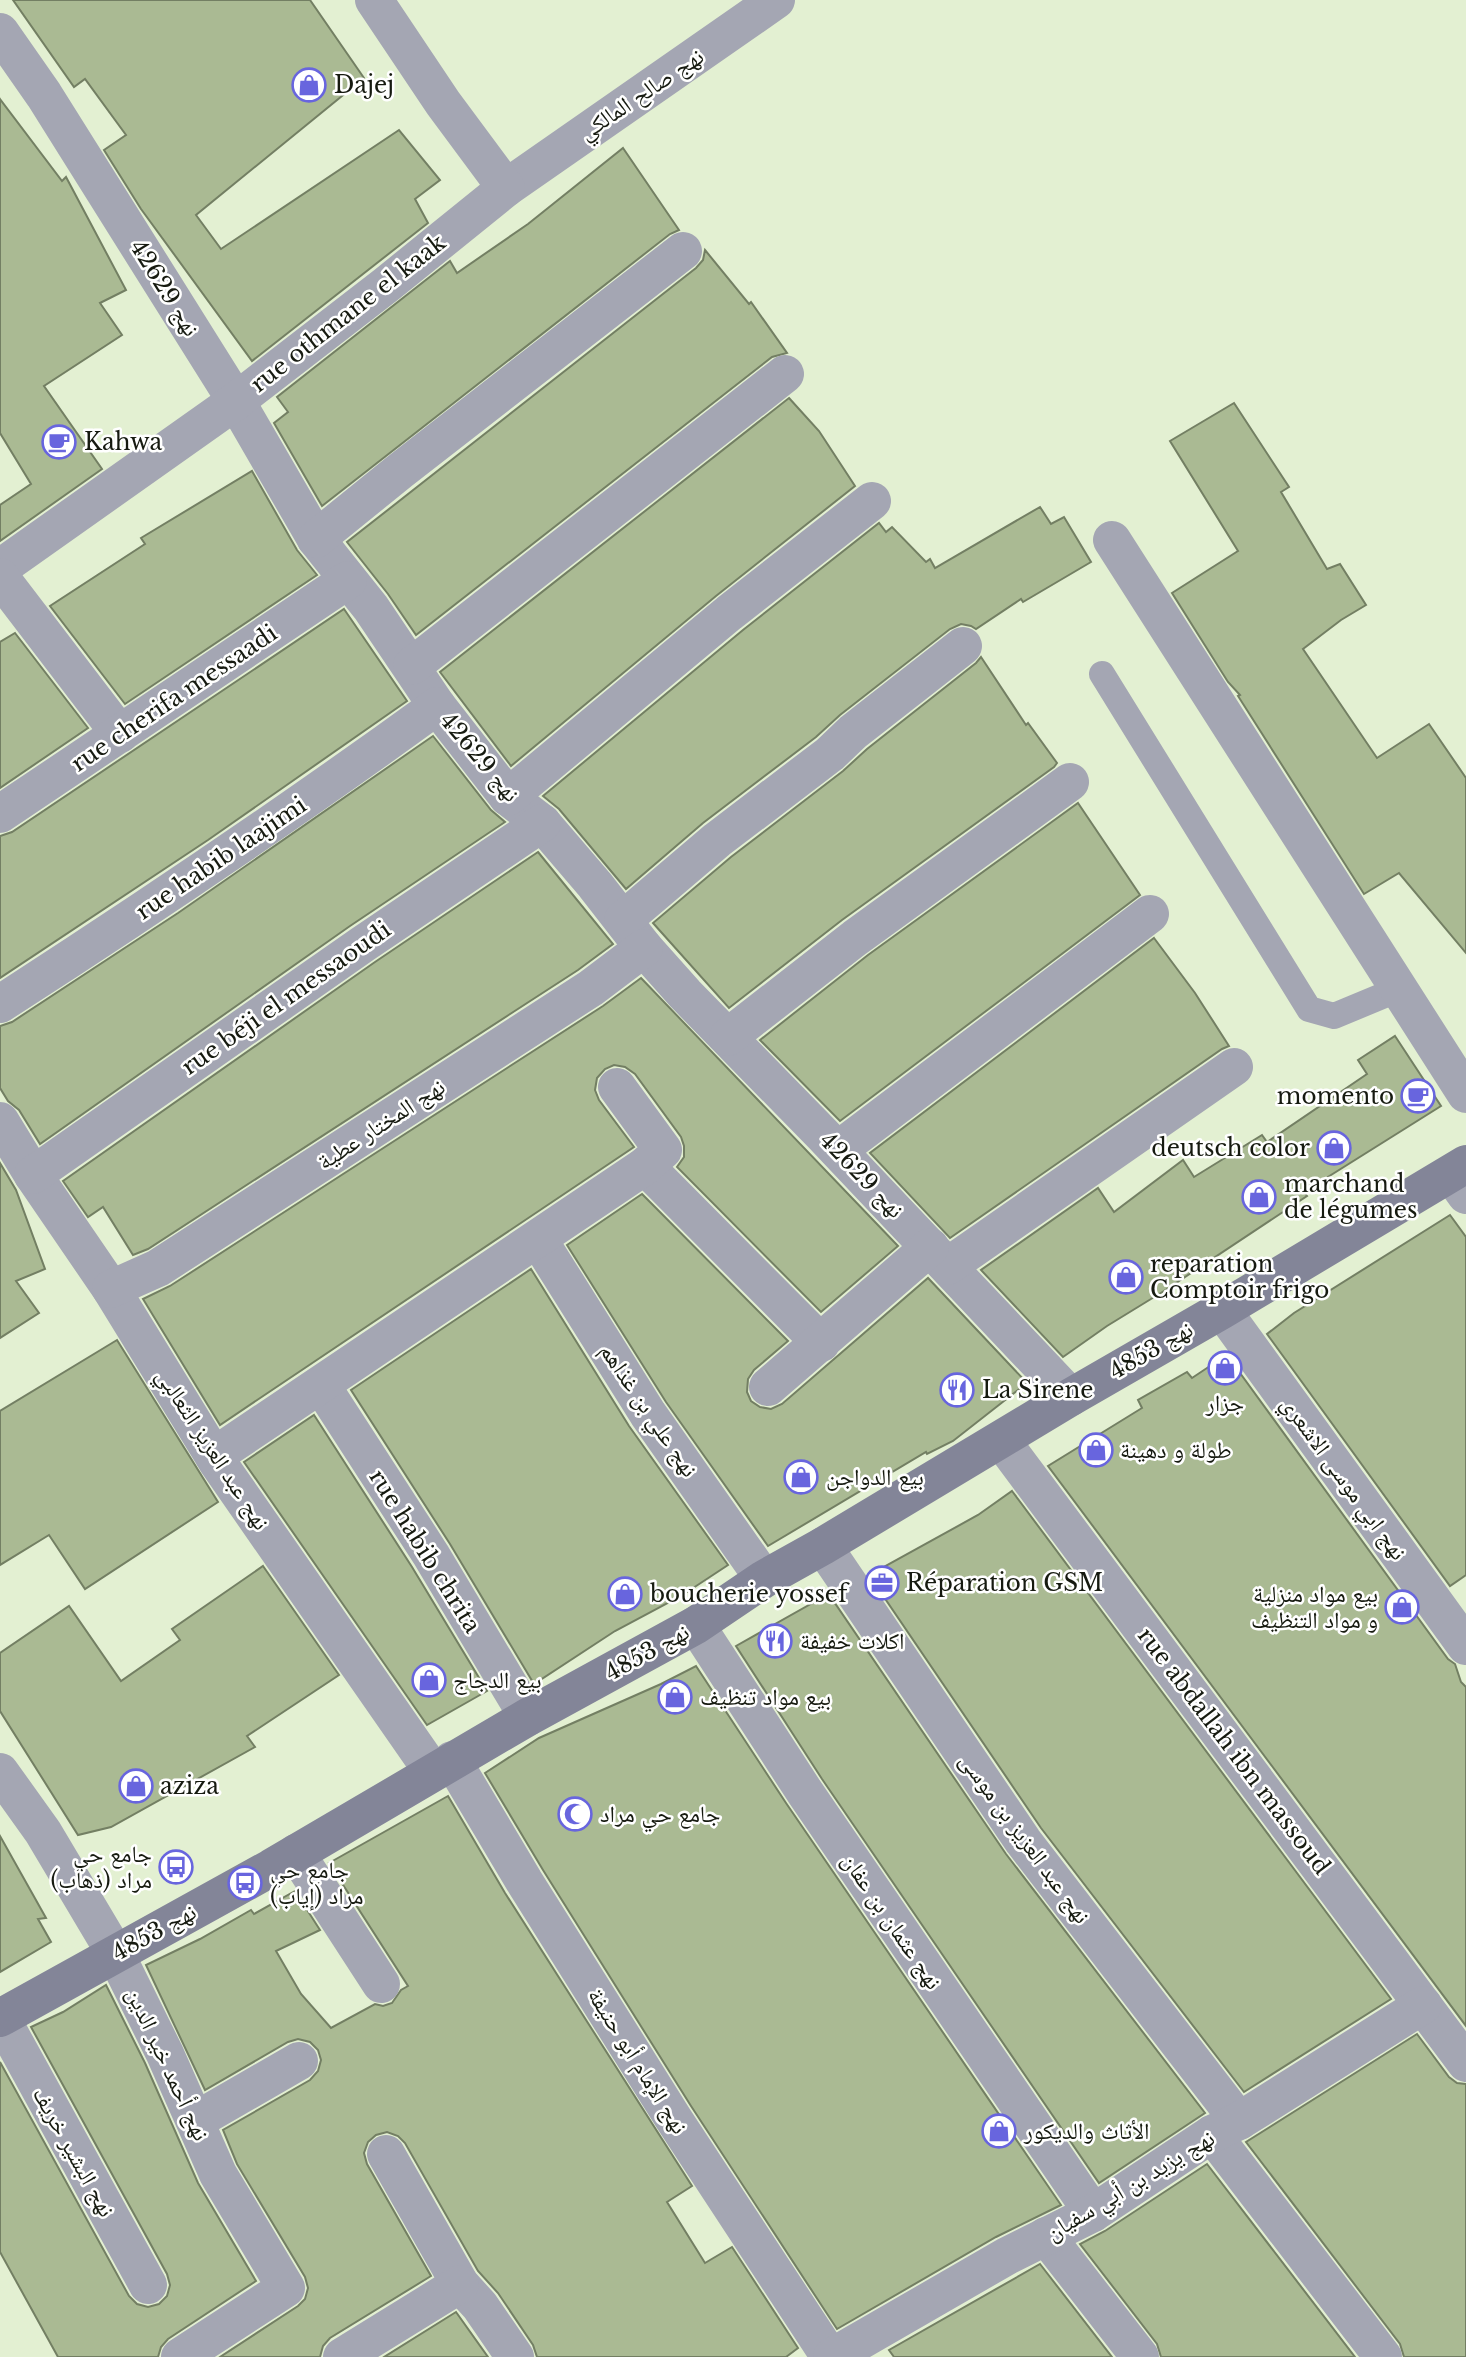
<svg xmlns="http://www.w3.org/2000/svg" width="1466" height="2357" font-family="'Libre Baskerville','Noto Naskh Arabic',serif">
	<rect width="100%" height="100%" fill="#e3f0d2"/>
	<g fill="#aaba93" stroke="#737f63" stroke-width="2">
		<polygon points="13,0 310,0 364,78 196,215 221,249 399,130 440,180 415,199 428,223 252,361 141,209 104,150 126,135 85,79 74,87"/>
		<polygon points="0,99 62,181 66,177 126,290 100,303 122,335 44,386 102,469 0,541 0,505 31,484 0,433"/>
		<polygon points="623,148 679,230 670,234 322,506 274,423 288,412 277,397 450,261 457,273 528,224"/>
		<polygon points="705,250 749,304 751,302 787,353 772,357 416,635 388,594 347,542 696,268 703,260"/>
		<polygon points="789,398 819,431 855,486 716,596 511,766 440,672"/>
		<polygon points="1234,403 1289,487 1281,492 1327,569 1340,564 1366,605 1341,620 1303,649 1377,758 1429,724 1466,778 1466,953 1399,873 1364,894 1238,696 1240,695 1228,682 1172,593 1238,551 1170,441"/>
		<polygon points="252,471 297,550 317,575 125,704 50,606 145,544 141,538"/>
		<polygon points="1040,507 1051,524 1064,517 1091,562 1023,602 1021,599 976,629 971,626 961,624 950,629 840,715 816,737 703,823 626,889 559,809 543,796 743,630 879,523 886,532 892,527 926,562 930,559 935,568"/>
		<polygon points="344,609 407,701 208,840 0,978 0,836 12,832"/>
		<polygon points="15,633 88,728 0,788 0,642"/>
		<polygon points="981,657 1026,725 1028,723 1057,763 1054,767 842,920 729,1008 653,923 731,857 843,771 867,749 976,663"/>
		<polygon points="433,736 491,810 505,822 350,926 40,1144 19,1110 8,1101 0,1088 0,1026 12,1022 178,913"/>
		<polygon points="1078,803 1140,895 840,1121 760,1040 868,955"/>
		<polygon points="538,852 613,944 578,970 148,1249 133,1255 103,1207 88,1217 63,1181 375,962"/>
		<polygon points="1154,938 1195,993 1229,1046 1222,1049 950,1238 870,1153"/>
		<polygon points="641,978 898,1246 821,1312 677,1167 684,1157 684,1146 681,1137 635,1074 625,1067 614,1065 605,1069 597,1078 595,1090 599,1100 634,1147 220,1425 143,1299 170,1286 603,1006"/>
		<polygon points="1395,1036 1441,1106 1304,1192 1307,1196 1164,1291 1107,1326 1063,1357 981,1270 1098,1188 1114,1212 1183,1160 1194,1177 1262,1135 1267,1142 1367,1074 1358,1060"/>
		<polygon points="0,1163 16,1190 45,1269 16,1281 39,1313 0,1338"/>
		<polygon points="642,1194 788,1341 754,1370 748,1379 747,1392 751,1401 760,1407 771,1409 782,1404 928,1278 1027,1383 953,1441 927,1454 926,1452 768,1546 666,1402 567,1245"/>
		<polygon points="1450,1215 1466,1237 1466,1575 1450,1586 1267,1334 1294,1313"/>
		<polygon points="531,1269 629,1426 728,1565 681,1596 615,1631 534,1684 450,1544 351,1390"/>
		<polygon points="117,1340 218,1502 85,1589 49,1535 0,1565 0,1411"/>
		<polygon points="1225,1356 1231,1363 1232,1362 1448,1659 1455,1664 1461,1682 1466,1687 1466,2026 1048,1466 1142,1408 1138,1400 1187,1372 1192,1378"/>
		<polygon points="314,1415 412,1567 487,1691 427,1725 244,1462"/>
		<polygon points="1012,1491 1391,1999 1244,2092 1041,1828 869,1575 978,1515"/>
		<polygon points="263,1566 339,1675 247,1736 255,1747 111,1827 78,1835 0,1711 0,1653 69,1606 121,1681 180,1640 172,1629"/>
		<polygon points="825,1596 827,1598 830,1596 1006,1854 1205,2113 1099,2183 822,1779 736,1646"/>
		<polygon points="696,1666 786,1803 1061,2205 996,2237 837,2329 691,2106 543,1870 485,1773 539,1738 661,1684"/>
		<polygon points="448,1796 505,1893 692,2186 667,2202 705,2263 732,2247 798,2348 786,2357 537,2357 533,2345 498,2293 478,2271 405,2143 398,2136 387,2132 376,2135 368,2142 364,2153 367,2164 431,2276 330,2338 323,2346 320,2357 220,2357 298,2306 305,2299 308,2288 305,2277 237,2164 223,2130 310,2080 318,2071 321,2060 318,2050 310,2042 298,2039 288,2042 205,2090 146,1965 200,1939 251,1910 254,1914 295,1891 320,1930 276,1951 301,1994 331,2028 375,2004 383,2006 392,2003 401,1990 408,1986 329,1863"/>
		<polygon points="0,1836 46,1918 38,1919 51,1942 0,1972"/>
		<polygon points="106,1985 145,2063 198,2183 256,2281 168,2339 161,2347 158,2357 58,2357 0,2252 0,2062 129,2296 137,2304 148,2307 159,2304 167,2296 170,2285 167,2274 31,2027 63,2012"/>
		<polygon points="1417,2034 1449,2077 1457,2083 1466,2084 1466,2357 1404,2357 1400,2344 1246,2142"/>
		<polygon points="1207,2164 1355,2357 1161,2357 1157,2344 1080,2244 1105,2231"/>
		<polygon points="1040,2264 1112,2357 894,2357 889,2350"/>
		<polygon points="456,2312 488,2357 384,2357"/>
	</g>
	<g fill="none" stroke-linecap="round" stroke-linejoin="round">
		<polyline stroke="#a4a6b3" stroke-width="26" points="1102,674 1309,1009 1334,1016 1399,989"/>
		<g stroke="#a4a6b3" stroke-width="38">
			<polyline points="0,32 44,95 236,401 316,539 371,608 437,706 508,797 542,823 595,885 644,948 685,994 823,1135 1071,1397"/>
			<polyline points="506,188 776,0"/>
			<polyline points="316,539 400,471 683,251"/>
			<polyline points="1112,540 1466,1094"/>
			<polyline points="0,568 236,401 386,285 506,188 443,103 374,0"/>
			<polyline points="0,577 120,734"/>
			<polyline points="412,666 785,374"/>
			<polyline points="508,797 729,613 872,501"/>
			<polyline points="0,814 348,580"/>
			<polyline points="623,920 717,840 830,754 853,732 963,646"/>
			<path d="M0 1004C149 908 294 810 437 706"/>
			<polyline points="728,1037 855,938 1070,782"/>
			<polyline points="0,1121 33,1175 111,1289 218,1463 433,1772"/>
			<polyline points="838,1150 1150,914"/>
			<polyline points="645,1166 821,1343"/>
			<polyline points="1451,1174 1466,1195"/>
			<polyline points="33,1175 363,944 542,823"/>
			<polyline points="538,1239 648,1414 764,1579"/>
			<polyline points="948,1266 1234,1067"/>
			<polyline points="111,1289 158,1268 591,988 644,948"/>
			<polyline points="1222,1310 1466,1646"/>
			<polyline points="321,1385 431,1555 528,1717"/>
			<polyline points="768,1387 930,1247"/>
			<polyline points="1001,1440 1466,2063"/>
			<polyline points="214,1456 645,1166 663,1150 617,1087"/>
			<polyline points="823,1546 1023,1841 1239,2121"/>
			<polyline points="696,1625 804,1791 1093,2213"/>
			<polyline points="452,1760 524,1881 673,2118 830,2357"/>
			<polyline points="0,1772 43,1832 115,1953 165,2054 218,2174 286,2288 180,2357"/>
			<polyline points="296,1853 381,1984"/>
			<polyline points="1,2018 148,2285"/>
			<polyline points="195,2121 299,2061"/>
			<polyline points="1212,2134 1383,2357"/>
			<polyline points="386,2154 460,2284 480,2306 515,2357"/>
			<polyline points="1046,2236 1140,2357"/>
			<polyline points="342,2357 460,2284"/>
			<polyline points="832,2357 1007,2256 1093,2213 1212,2134 1239,2121 1423,2005"/>
		</g>
		<polyline stroke="#838598" stroke-width="38" points="0,2018 271,1868 528,1717 696,1625 764,1579 823,1546 1071,1397 1222,1310 1466,1164"/>
	</g>
	<defs>
		<symbol id="shop-ring" viewBox="-11 -11 22 22"><circle r="9.5" fill="#fff" stroke="#6865de" stroke-width="1.5"/><path d="M-5-2.5h2.3a2.7 3.5 0 0 1 5.4 0H5L5.5 6h-11ZM-1.5-2.5h3a1.5 2.3 0 0 0-3 0Z" fill="#6865de"/></symbol>
		<symbol id="cafe-ring" viewBox="-11 -11 22 22"><circle r="9.5" fill="#fff" stroke="#6865de" stroke-width="1.5"/><path d="M-5.5-4.5H6V0H3Q3 3.5 0 3.5H-2.5Q-5.5 3.5-5.5 0ZM3-3.2v2h1.7v-2ZM-6 4.5H4V6H-6Z" fill="#6865de"/></symbol>
		<symbol id="restaurant-ring" viewBox="-11 -11 22 22"><circle r="9.5" fill="#fff" stroke="#6865de" stroke-width="1.5"/><path d="M-5-6h1v4h1v-4h1v4h1v-4h1v5L-1.5 .5V6h-2V.5L-5-1ZM5-6V6H3V1.5H1.5Q1.5-4 5-6Z" fill="#6865de"/></symbol>
		<symbol id="office-ring" viewBox="-11 -11 22 22"><circle r="9.5" fill="#fff" stroke="#6865de" stroke-width="1.5"/><path d="M-6-3h4V-5.5h4V-3h4V5H-6ZM-1-4.5V-3h2v-1.5ZM-6 0V1H6V0Z" fill="#6865de"/></symbol>
		<symbol id="mosque-ring" viewBox="-11 -11 22 22"><circle r="9.5" fill="#fff" stroke="#6865de" stroke-width="1.5"/><path d="M3.5-4.9A6 6 0 1 0 3.5 4.9A5 5 0 1 1 3.5-4.9Z" fill="#6865de"/></symbol>
		<symbol id="bus-ring" viewBox="-11 -11 22 22"><circle r="9.5" fill="#fff" stroke="#6865de" stroke-width="1.5"/><path d="M-5-6H5V4H4V6H2V4H-2V6H-4V4H-5ZM-3.5-4V0h7V-4ZM-3.5 1.2v1.5H-2V1.2ZM2 1.2v1.5H3.5V1.2Z" fill="#6865de"/></symbol>
	</defs>
	<g fill-rule="evenodd">
		<use href="#shop-ring" x="290" y="66" width="38" height="38"/>
		<use href="#cafe-ring" x="40" y="423" width="38" height="38"/>
		<use href="#cafe-ring" x="1399" y="1077" width="38" height="38"/>
		<use href="#shop-ring" x="1315" y="1129" width="38" height="38"/>
		<use href="#shop-ring" x="1240" y="1178" width="38" height="38"/>
		<use href="#shop-ring" x="1107" y="1258" width="38" height="38"/>
		<use href="#shop-ring" x="1206" y="1349" width="38" height="38"/>
		<use href="#restaurant-ring" x="938" y="1371" width="38" height="38"/>
		<use href="#shop-ring" x="1077" y="1431" width="38" height="38"/>
		<use href="#shop-ring" x="782" y="1458" width="38" height="38"/>
		<use href="#office-ring" x="863" y="1564" width="38" height="38"/>
		<use href="#shop-ring" x="606" y="1575" width="38" height="38"/>
		<use href="#shop-ring" x="1383" y="1588" width="38" height="38"/>
		<use href="#restaurant-ring" x="756" y="1622" width="38" height="38"/>
		<use href="#shop-ring" x="410" y="1661" width="38" height="38"/>
		<use href="#shop-ring" x="656" y="1678" width="38" height="38"/>
		<use href="#shop-ring" x="117" y="1767" width="38" height="38"/>
		<use href="#mosque-ring" x="556" y="1795" width="38" height="38"/>
		<use href="#bus-ring" x="157" y="1848" width="38" height="38"/>
		<use href="#bus-ring" x="226" y="1864" width="38" height="38"/>
		<use href="#shop-ring" x="980" y="2112" width="38" height="38"/>
	</g>
	<g text-anchor="middle" stroke-width="5" stroke-linejoin="round" paint-order="stroke">
		<g font-size="23" fill="#161a10" stroke="#fff" text-anchor="start">
			<text x="334" y="93">Dajej</text>
			<text x="84" y="450">Kahwa</text>
			<text x="1394" y="1104" text-anchor="end">momento</text>
			<text x="1310" y="1156" text-anchor="end">deutsch color</text>
			<text x="1284" y="1192">marchand<tspan x="1284" dy="26">de légumes</tspan></text>
			<text x="1150" y="1272">reparation<tspan x="1150" dy="26">Comptoir frigo</tspan></text>
			<text x="982" y="1398">La Sirene</text>
			<text x="1225" y="1411" text-anchor="middle">جزار</text>
			<text x="1120" y="1458">طولة و دهينة</text>
			<text x="826" y="1485">بيع الدواجن</text>
			<text x="906" y="1591">Réparation GSM</text>
			<text x="650" y="1602">boucherie yossef</text>
			<text x="1378" y="1602" text-anchor="end">بيع مواد منزلية<tspan x="1378" dy="26">و مواد التنظيف</tspan></text>
			<text x="800" y="1649">اكلات خفيفة</text>
			<text x="453" y="1688">بيع الدجاج</text>
			<text x="700" y="1705">بيع مواد تنظيف</text>
			<text x="160" y="1794">aziza</text>
			<text x="600" y="1822">جامع حي مراد</text>
			<text x="152" y="1862" text-anchor="end">جامع حي<tspan x="152" dy="26">مراد (ذهاب)</tspan></text>
			<text x="270" y="1878">جامع حي<tspan x="270" dy="26">مراد (إياب)</tspan></text>
			<text x="1024" y="2139">الأثاث والديكور</text>
		</g>
		<g font-size="23" fill="#161a10" stroke="#fff">
			<text transform="translate(641 94) rotate(-34)" y="8">نهج صالح المالكي</text>
			<text transform="translate(165 288) rotate(58)" y="8">نهج 42629</text>
			<text transform="translate(348 313) rotate(-38)" y="8">rue othmane el kaak</text>
			<text transform="translate(174 698) rotate(-34)" y="8">rue cherifa messaadi</text>
			<text transform="translate(480 757) rotate(50)" y="8">نهج 42629</text>
			<text transform="translate(221 858) rotate(-34)" y="8">rue habib laajimi</text>
			<text transform="translate(286 998) rotate(-35)" y="8">rue béji el messaoudi</text>
			<text transform="translate(381 1124) rotate(-33)" y="8">نهج المختار عطية</text>
			<text transform="translate(862 1175) rotate(46)" y="8">نهج 42629</text>
			<text transform="translate(1151 1350) rotate(-30)" y="8">نهج 4853</text>
			<text transform="translate(649 1410) rotate(56)" y="8">نهج علي بن غذاهم</text>
			<text transform="translate(213 1449) rotate(57)" y="8">نهج عبد العزيز الثعالبي</text>
			<text transform="translate(1344 1478) rotate(54)" y="8">نهج ابي موسى الاشعري</text>
			<text transform="translate(425 1551) rotate(58)" y="8">rue habib chrita</text>
			<text transform="translate(647 1652) rotate(-29)" y="8">نهج 4853</text>
			<text transform="translate(1234 1751) rotate(53)" y="8">rue abdallah ibn massoud</text>
			<text transform="translate(1025 1838) rotate(54)" y="8">نهج عبد العزيز بن موسى</text>
			<text transform="translate(892 1921) rotate(56)" y="8">نهج عثمان بن عفان</text>
			<text transform="translate(154 1932) rotate(-29)" y="8">نهج 4853</text>
			<text transform="translate(638 2061) rotate(58)" y="8">نهج الإمام أبو حنيفة</text>
			<text transform="translate(168 2064) rotate(65)" y="8">نهج أحمد خير الدين</text>
			<text transform="translate(74 2152) rotate(61)" y="8">نهج البشير خريف</text>
			<text transform="translate(1130 2185) rotate(-31)" y="8">نهج يزيد بن أبي سفيان</text>
		</g>
	</g>
</svg>
